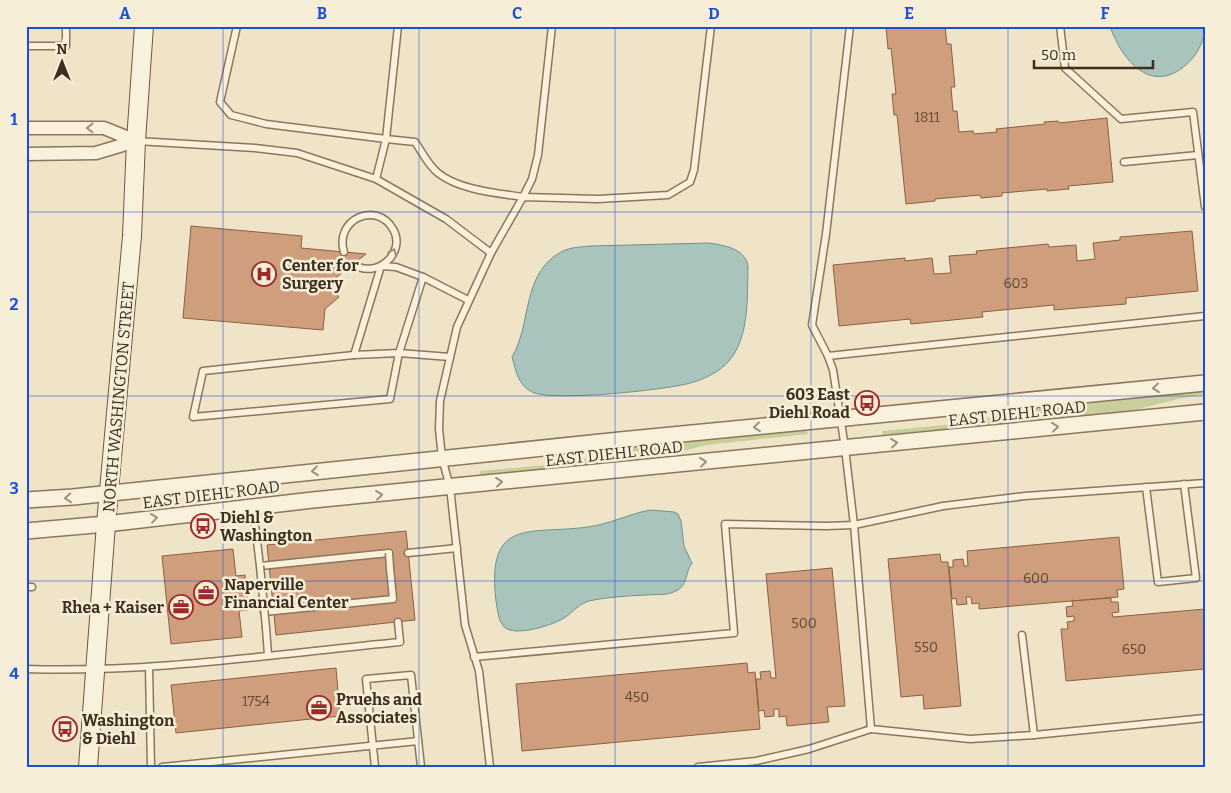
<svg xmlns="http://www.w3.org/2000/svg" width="1231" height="793" font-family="Bitter,serif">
	<rect width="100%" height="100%" fill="#f0e4c8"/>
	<g fill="#c9cf9b">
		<polygon points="1205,391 1205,395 1182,398 1127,412 882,435 883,431 973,422 1025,409"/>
		<polygon points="807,430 808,434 707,445 654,458 480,476 480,471 576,462 619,449"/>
	</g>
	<g fill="#a9c4bc" stroke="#6f938a">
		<path d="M1110 26H1205C1205 39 1198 53 1190 61 1154 98 1122 62 1110 26Z"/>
		<path d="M708 243C723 245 745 248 748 266 747 296 750 336 729 361 720 371 707 378 694 382 670 390 551 402 532 392 518 385 516 371 512 357 532 324 521 274 561 252 570 247 581 247 591 246Z"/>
		<path d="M650 510 674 512 678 514 681 521 684 546 692 563C685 572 688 586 676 591 667 596 655 594 646 595 627 596 607 597 589 601 578 604 574 612 564 618 553 625 523 634 510 630 498 627 498 611 496 601 486 516 530 535 588 527 610 524 629 514 650 510Z"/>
	</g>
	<g fill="#cf9f7d" stroke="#8d5f41">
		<polygon points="889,26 945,26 947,44 951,44 955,87 951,87 953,111 957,111 959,132 973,131 974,134 997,132 996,129 1045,124 1044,122 1058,121 1059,123 1107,118 1113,182 1068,186 1069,189 1047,191 1047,189 1002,193 1002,196 981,198 980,195 935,199 935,201 906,204 897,115 894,115 892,94 896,94 891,48 888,49 886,27"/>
		<polygon points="191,226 302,236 301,248 366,254 328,284 339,297 325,309 323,330 183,318"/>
		<polygon points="1192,231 1198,291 1126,298 1126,304 1054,310 1054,305 982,312 983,317 911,324 910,319 839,326 833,265 905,258 905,261 932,258 934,274 951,273 949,256 977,254 976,251 1048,244 1049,247 1076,245 1077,261 1095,259 1093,243 1120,240 1120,237"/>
		<polygon points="406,531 415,620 276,635 267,545"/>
		<polygon points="1119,537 1124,589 1117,590 1118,597 979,609 979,603 972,604 971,597 966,597 967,604 957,605 956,598 952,599 949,567 953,567 953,560 963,559 964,566 968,566 967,551"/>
		<polygon points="233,549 236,576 245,575 248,610 239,611 242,637 171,644 162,556"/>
		<polygon points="940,554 941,562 948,562 961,706 924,709 923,695 901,697 888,559"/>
		<polygon points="832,568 845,706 827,707 829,722 787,726 786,716 779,717 779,709 774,709 774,716 765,717 764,710 759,711 756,679 761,679 760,672 770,671 771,678 776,678 766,574"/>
		<polygon points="1111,598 1111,602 1118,602 1119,612 1112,613 1113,617 1205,609 1205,669 1066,681 1061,629 1068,629 1067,622 1074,621 1074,616 1067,617 1066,607 1073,606 1072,601"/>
		<polygon points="747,663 748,673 755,672 760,729 522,751 516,684"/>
		<polygon points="336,668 340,716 176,733 171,685"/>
	</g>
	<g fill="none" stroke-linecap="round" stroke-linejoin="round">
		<defs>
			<g id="service">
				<polyline points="237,26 220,102 231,115 266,124 386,139 376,179"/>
				<path d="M398 26 386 139 415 142C422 152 428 165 438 173 459 190 497 193 523 197L532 179 538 155 552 26"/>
				<polyline points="1060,26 1065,68 1121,119 1193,112 1205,207"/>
				<polyline points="26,46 66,46 66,26"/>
				<polyline points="137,141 255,148 297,153 376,179 446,219 491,253"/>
				<polyline points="1124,162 1198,155"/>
				<path d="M344 252C334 220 376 200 393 229 407 253 376 280 353 264"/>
				<polyline points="423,277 399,353 390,399 193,417 203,371 354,355 399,353 450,357"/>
				<polyline points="1205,316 828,356 833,370 845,448 854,525 871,729 970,739 1034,735 1205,718"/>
				<polyline points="354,355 381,266 396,267 423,277 468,300"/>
				<polyline points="828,356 812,325 826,234 850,26"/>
				<polyline points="1146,487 1158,582 1196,578 1184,484"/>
				<polyline points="253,508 260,566 389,553"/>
				<polyline points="408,553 457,548"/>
				<polyline points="26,587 32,587"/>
				<polyline points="264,612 393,599 390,568"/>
				<polyline points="266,628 268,655"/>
				<polyline points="1022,635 1034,735"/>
				<polyline points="474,657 734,633 725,524 827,526 854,525 943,506 1025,496 1205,483"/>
				<polyline points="149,667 151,767"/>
				<path d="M26 669C151 673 275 654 400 642L398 622"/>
				<polyline points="162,767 418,741"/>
				<polyline points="375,767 366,679 411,675 421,767"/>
				<polyline points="490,767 479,671 465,625 450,487 442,458 439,429 440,401 457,327 491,253 523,197 598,199 668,195 690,182 694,170 711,26"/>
				<polyline points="698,767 756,761 809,749 871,729"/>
			</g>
			<g id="minor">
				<polyline points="26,128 104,128 136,141"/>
				<polyline points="26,154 96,153 136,141"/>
			</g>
			<g id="tertiary">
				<polyline points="26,500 73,497 620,440 1205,383"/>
				<polyline points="26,531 106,524 313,500 1205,412"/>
			</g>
			<polyline id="secondary" points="88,767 106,524 132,236 136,141 144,26"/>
		</defs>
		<use href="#service" stroke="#8d765c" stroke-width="9"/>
		<use href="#minor" stroke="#8d765c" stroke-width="15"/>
		<use href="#tertiary" stroke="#8d765c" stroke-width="18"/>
		<use href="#secondary" stroke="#6f573f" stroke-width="20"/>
		<use href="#service" stroke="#faf1dc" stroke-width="6"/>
		<use href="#minor" stroke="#faf1dc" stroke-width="12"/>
		<use href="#tertiary" stroke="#faf1dc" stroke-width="15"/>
		<use href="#secondary" stroke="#faf1dc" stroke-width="18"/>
		<defs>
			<g id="service-bridge">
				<polyline points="389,553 390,568"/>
				<polyline points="260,566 266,628"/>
			</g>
		</defs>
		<use href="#service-bridge" stroke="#8d765c" stroke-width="9" stroke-linecap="butt"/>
		<use href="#service-bridge" stroke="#faf1dc" stroke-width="6"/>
	</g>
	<defs><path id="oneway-chevron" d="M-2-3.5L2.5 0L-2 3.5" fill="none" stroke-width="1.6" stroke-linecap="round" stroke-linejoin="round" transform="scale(1.25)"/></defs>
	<g stroke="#9c907e">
		<use href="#oneway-chevron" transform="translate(90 128) rotate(180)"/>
		<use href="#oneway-chevron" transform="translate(393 252) rotate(-67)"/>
		<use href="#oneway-chevron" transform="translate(1156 388) rotate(174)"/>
		<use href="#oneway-chevron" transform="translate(757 427) rotate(174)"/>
		<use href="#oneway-chevron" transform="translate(1055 427) rotate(-6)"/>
		<use href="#oneway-chevron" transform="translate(894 443) rotate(-6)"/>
		<use href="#oneway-chevron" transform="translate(703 462) rotate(-6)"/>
		<use href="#oneway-chevron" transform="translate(315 471) rotate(174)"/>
		<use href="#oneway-chevron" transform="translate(499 482) rotate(-6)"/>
		<use href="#oneway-chevron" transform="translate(379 495) rotate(-6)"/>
		<use href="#oneway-chevron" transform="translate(68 498) rotate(175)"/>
		<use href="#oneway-chevron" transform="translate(154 518) rotate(-7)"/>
	</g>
	<path fill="none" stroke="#1d4ed8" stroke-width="1" stroke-opacity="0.55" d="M223 26V767M419 26V767M615 26V767M811 26V767M1008 26V767M26 212H1205M26 396H1205M26 581H1205"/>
	<defs>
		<symbol id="hospital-ring" viewBox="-11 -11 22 22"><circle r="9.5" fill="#f7eed8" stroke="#9e2a2b" stroke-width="1.5"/><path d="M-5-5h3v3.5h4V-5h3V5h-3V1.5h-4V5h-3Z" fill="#9e2a2b"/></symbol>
		<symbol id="bus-ring" viewBox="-11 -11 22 22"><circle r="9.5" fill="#f7eed8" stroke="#9e2a2b" stroke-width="1.5"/><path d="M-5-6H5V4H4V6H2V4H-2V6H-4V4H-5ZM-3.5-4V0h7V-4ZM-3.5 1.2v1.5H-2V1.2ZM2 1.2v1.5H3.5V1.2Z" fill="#9e2a2b"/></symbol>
		<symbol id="office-ring" viewBox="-11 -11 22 22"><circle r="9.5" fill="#f7eed8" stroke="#9e2a2b" stroke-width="1.5"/><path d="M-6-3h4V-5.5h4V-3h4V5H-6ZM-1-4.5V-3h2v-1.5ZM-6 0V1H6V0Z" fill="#9e2a2b"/></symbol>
	</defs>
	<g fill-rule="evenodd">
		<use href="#hospital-ring" x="250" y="260" width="28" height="28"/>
		<use href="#bus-ring" x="853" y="389" width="28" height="28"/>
		<use href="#bus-ring" x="189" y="512" width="28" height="28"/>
		<use href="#office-ring" x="192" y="579" width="28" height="28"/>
		<use href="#office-ring" x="167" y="593" width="28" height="28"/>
		<use href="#office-ring" x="305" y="694" width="28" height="28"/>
		<use href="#bus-ring" x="51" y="715" width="28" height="28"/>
	</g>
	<g text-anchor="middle" stroke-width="5" stroke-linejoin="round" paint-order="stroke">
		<g font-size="14" fill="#624a37">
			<text x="927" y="122">1811</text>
			<text x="1016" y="288">603</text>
			<text x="1036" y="583">600</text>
			<text x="804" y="628">500</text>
			<text x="926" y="652">550</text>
			<text x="1134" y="654">650</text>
			<text x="637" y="702">450</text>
			<text x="256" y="706">1754</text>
		</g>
		<g font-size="16" font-weight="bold" fill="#3d2e20" stroke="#f7eed8" text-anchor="start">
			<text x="282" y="271">Center for<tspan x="282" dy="18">Surgery</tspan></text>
			<text x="850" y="400" text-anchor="end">603 East<tspan x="850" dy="18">Diehl Road</tspan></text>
			<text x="220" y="523">Diehl &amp;<tspan x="220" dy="18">Washington</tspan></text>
			<text x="224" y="590">Naperville<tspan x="224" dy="18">Financial Center</tspan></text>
			<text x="164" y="613" text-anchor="end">Rhea + Kaiser</text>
			<text x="336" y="705">Pruehs and<tspan x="336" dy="18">Associates</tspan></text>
			<text x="82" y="726">Washington<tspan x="82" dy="18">&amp; Diehl</tspan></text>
		</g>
		<g font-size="16" fill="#3d2e20" stroke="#f7eed8">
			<text transform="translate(118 397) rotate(-85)" y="6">NORTH WASHINGTON STREET</text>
			<text transform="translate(1017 413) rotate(-6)" y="6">EAST DIEHL ROAD</text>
			<text transform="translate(614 453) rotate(-6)" y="6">EAST DIEHL ROAD</text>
			<text transform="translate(211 494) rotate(-7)" y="6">EAST DIEHL ROAD</text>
		</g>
	</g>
	<rect width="1231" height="793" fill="none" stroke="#f7eed8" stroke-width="55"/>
	<g transform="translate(62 62)" stroke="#f7eed8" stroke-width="4" paint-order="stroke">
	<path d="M0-4L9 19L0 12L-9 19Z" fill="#3d2e20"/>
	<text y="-8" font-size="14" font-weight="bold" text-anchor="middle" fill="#3d2e20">N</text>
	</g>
	<path d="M1034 60v8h119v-8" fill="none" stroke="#3d2e20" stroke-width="2.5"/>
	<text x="1041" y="60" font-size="15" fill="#3d2e20" stroke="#f7eed8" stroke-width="4" paint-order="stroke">50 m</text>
	<rect x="28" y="28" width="1176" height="738" fill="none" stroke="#1d4ed8" stroke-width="2"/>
	<g font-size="16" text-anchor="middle" font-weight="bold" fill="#1d4ed8">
		<text x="125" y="19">A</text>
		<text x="322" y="19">B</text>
		<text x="517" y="19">C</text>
		<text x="714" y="19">D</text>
		<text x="909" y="19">E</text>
		<text x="1105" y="19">F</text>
		<text x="14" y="125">1</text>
		<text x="14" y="310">2</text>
		<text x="14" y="494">3</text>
		<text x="14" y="679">4</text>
	</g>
</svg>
